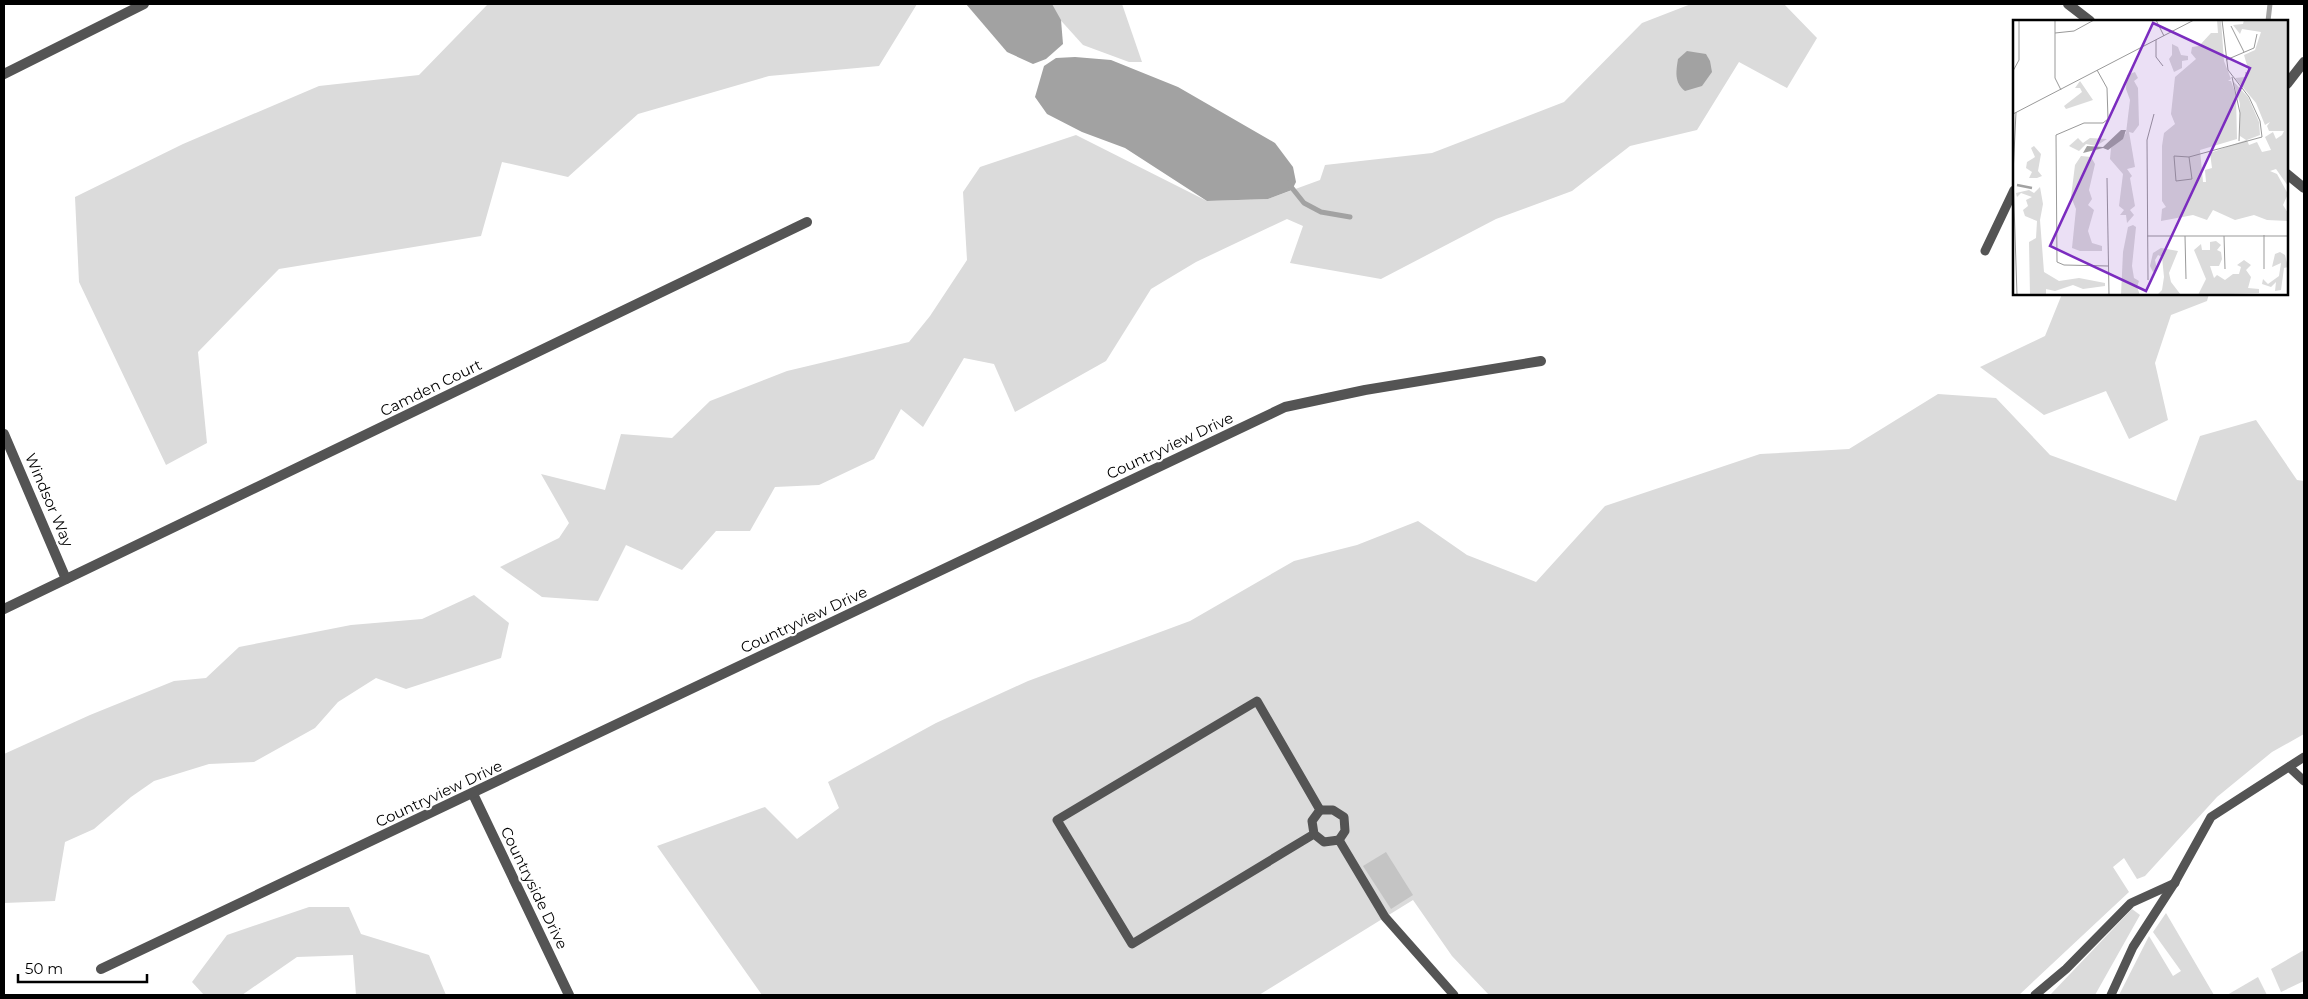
<svg xmlns="http://www.w3.org/2000/svg" width="2308" height="999" font-family="Montserrat,sans-serif">
	<rect width="100%" height="100%" fill="#fff"/>
	<g fill="#dbdbdb">
		<polygon points="488,4 917,4 879,66 769,76 638,114 568,177 502,162 481,236 279,269 198,352 207,443 166,465 79,282 75,197 183,144 319,86 419,75"/>
		<polygon points="1046,4 1122,4 1142,62 1129,62 1083,45"/>
		<polygon points="1691,4 1784,4 1817,38 1787,88 1739,62 1697,130 1630,146 1572,191 1496,219 1381,279 1290,263 1303,226 1287,219 1196,262 1151,289 1106,361 1015,412 994,364 964,358 923,427 901,409 874,459 819,485 775,487 750,531 716,531 682,570 626,545 598,601 542,597 500,567 559,538 569,523 541,474 605,490 621,434 672,438 710,401 787,371 909,342 930,316 967,260 963,192 980,167 1076,135 1207,201 1268,199 1320,180 1325,165 1432,153 1564,102 1642,23"/>
		<polygon points="2062,294 2209,294 2207,301 2171,315 2155,363 2168,420 2129,439 2106,391 2044,415 1980,367 2045,336"/>
		<polygon points="1938,394 1996,398 2050,455 2176,501 2200,436 2256,420 2297,480 2304,481 2304,734 2272,752 2217,797 2145,876 2137,879 2124,858 2113,867 2129,892 2019,995 1489,995 1452,956 1413,900 1259,995 762,995 657,846 765,807 797,839 839,808 828,782 936,723 1028,681 1190,621 1294,561 1357,545 1418,521 1467,555 1536,582 1605,506 1760,454 1849,449"/>
		<polygon points="474,595 509,623 501,658 406,689 376,678 338,702 315,728 254,762 209,764 154,781 131,797 94,829 65,842 55,901 4,903 4,754 90,715 174,681 206,678 239,647 351,625 422,619"/>
		<polygon points="309,907 349,907 361,934 429,955 446,995 356,995 353,955 297,957 242,995 204,995 192,982 227,935"/>
		<polygon points="2132,909 2140,915 2095,995 2050,995"/>
		<polygon points="2166,913 2214,995 2119,995 2149,936 2173,976 2181,971 2153,932"/>
		<polygon points="2304,950 2304,981 2281,992 2271,969"/>
		<polygon points="2258,977 2267,995 2227,995"/>
	</g>
	<g fill="#a2a2a2">
		<polygon points="966,4 1052,4 1061,20 1063,44 1046,59 1033,64 1007,52"/>
		<path d="M1687 51 1706 54 1710 61 1712 72 1702 86 1685 91C1674 83 1676 71 1678 59Z"/>
		<polygon points="1075,57 1111,60 1178,87 1275,143 1293,167 1296,182 1292,190 1268,199 1207,201 1125,148 1082,132 1047,114 1035,97 1044,66 1056,58"/>
	</g>
	<g fill="none" stroke-linecap="round" stroke-linejoin="round">
		<g stroke="#a2a2a2" stroke-width="5">
			<polyline points="2268,21 2270,4"/>
			<polyline points="1288,183 1304,203 1321,212 1350,217"/>
		</g>
	</g>
	<polygon fill="#c4c4c4" points="1386,852 1413,895 1391,909 1363,866"/>
	<g fill="none" stroke-linecap="round" stroke-linejoin="round">
		<g stroke="#545454" stroke-width="9">
			<polyline points="1985,251 2014,190"/>
			<polyline points="2289,767 2304,781"/>
			<polyline points="1320,810 1333,810 1344,817 1345,831 1339,840"/>
			<polyline points="1314,834 1132,944 1057,820 1257,701 1320,810 1312,821 1314,834 1324,842 1339,840 1385,917 1454,995"/>
			<polyline points="2035,995 2066,969 2131,903 2175,883"/>
			<polyline points="2111,995 2133,947 2175,882 2211,817 2304,757"/>
		</g>
		<g stroke="#545454" stroke-width="10">
			<polyline points="4,74 144,4"/>
			<polyline points="2287,84 2304,62"/>
			<polyline points="4,434 66,579"/>
			<polyline points="4,609 807,222"/>
			<polyline points="473,794 569,995"/>
			<polyline points="101,969 1285,407 1365,390 1541,361"/>
		</g>
		<g stroke="#545454" stroke-width="10">
			<polyline points="2068,4 2090,21"/>
			<polyline points="2287,174 2304,188"/>
		</g>
	</g>
	<g text-anchor="middle" stroke-width="4.5" stroke-linejoin="round" paint-order="stroke">
		<g font-size="15" fill="#000" stroke="#fff">
			<text transform="translate(431 388) rotate(-26)" y="5">Camden Court</text>
			<text transform="translate(1170 446) rotate(-25)" y="5">Countryview Drive</text>
			<text transform="translate(49 500) rotate(67)" y="5">Windsor Way</text>
			<text transform="translate(804 620) rotate(-25)" y="5">Countryview Drive</text>
			<text transform="translate(439 794) rotate(-25)" y="5">Countryview Drive</text>
			<text transform="translate(534 888) rotate(64)" y="5">Countryside Drive</text>
		</g>
	</g>
	<g transform="translate(2013 20)">
		<rect width="275" height="275" fill="#fff"/>
		<path d="M204 0H208L211 41 218 59 215 61H218L223 75 224 119 187 130 190 162H193L192 150 199 148 197 133 233 120 227 116V84L220 61 235 77 246 102 247 115 234 120 236 125 244 122 249 132 258 130 252 117 260 112 263 119 269 115 271 111H256L254 106 257 102 252 105 243 83 222 58 232 57V52H236L231 35 242 30 248 12 229 9 227 14 220 5 230 4 231 0H275V166L263 149 257 151 264 154 275 174 270 185 275 193V201L254 200 241 195 222 200 200 190 194 200 180 195 148 201 149 189 153 187 149 181V126L151 113 162 104 158 94 162 57 183 39 178 33 179 27 186 26 198 13H205ZM159 24 165 27 168 35 175 36V40L169 41V48L161 52 156 39 159 35ZM122 52 125 58 121 61 125 68 126 105 120 113 116 112 122 147 114 149 119 156 117 158 122 186 117 190 121 195 114 203 113 195H107L111 190 106 186 110 154 97 139 98 128 113 113 117 80 113 69 114 55ZM67 61 80 80 53 89 51 86 69 72 67 68H62ZM65 118 70 123 77 118 94 119 83 126 73 124 66 131 56 126ZM21 126 28 134 25 151 29 156 24 158H16L19 152 13 148 14 142 22 137 18 128ZM68 136 78 137 82 144 76 170 79 179 75 185 81 190 75 211 79 223 89 226V231H67L59 228 63 189 58 177 62 145ZM27 167 30 184 27 200 31 252 46 261 66 258 92 263V266L70 269 60 265 42 271 33 269V275H17L16 222 23 218 24 201 12 196 10 190 15 186 13 180 19 177 8 173 4 177 3 173 16 170 21 173ZM120 205 123 207 119 246 121 258 126 261 124 267 127 275H108L110 232 115 207ZM203 221 208 225 204 230 208 232 209 239 206 246H197L201 258 204 255 212 260 220 254H226L228 247 224 245 231 240 238 245 233 250 238 257 235 268 246 269V273L185 275 193 259 181 230 188 224 189 230H197V222ZM148 228 165 231 156 253 158 262 168 275H144L149 270 151 257 149 237 145 235 142 240 144 250 140 252 137 246 140 233ZM267 232 272 235 275 247 271 248 268 270 262 271 263 262 258 267 249 264 250 259 255 264 266 256 268 243 259 247 262 234Z" fill="#dbdbdb"/>
		<path d="M108 110H113L110 119 95 130 90 128 70 133 74 126 90 127Z" fill="#a2a2a2"/>
		<path fill="none" stroke="#a2a2a2" stroke-width="2.5" d="M4 165 19 168"/>
		<path fill="none" stroke="#999" stroke-width="1" d="M42 0V58L48 70M143 0 151 16M218 6 231 32M42 13 61 11 81 0M143 20V37L150 46M213 40 241 28 244 14M84 50 94 68 95 99 90 103H71L43 115 44 242 51 245 95 246M0 51 6 40V0M219 57 227 93 226 121M3 92 0 154 4 275M0 94 181 0M176 137 179 159 163 161 161 136 176 137 249 117 247 101 236 77 215 50 209 0M94 158 96 275M251 215V249M134 216H275M172 216 173 259M211 216 212 249M135 260 134 120 141 94"/>
		<path fill="#7b2cbf" fill-opacity="0.15" stroke="#7b2cbf" stroke-width="2.5" d="M140 3 237 48 133 271 37 226Z"/>
		<rect width="275" height="275" fill="none" stroke="#000" stroke-width="2.5"/>
	</g>
	<rect width="2308" height="999" fill="none" stroke="#000000" stroke-width="10"/>
	<path d="M18 974v8h129v-8" fill="none" stroke="#000000" stroke-width="2.5"/>
	<text x="25" y="974" font-size="15" fill="#000000" stroke="#ffffff" stroke-width="4" paint-order="stroke">50 m</text>
</svg>
